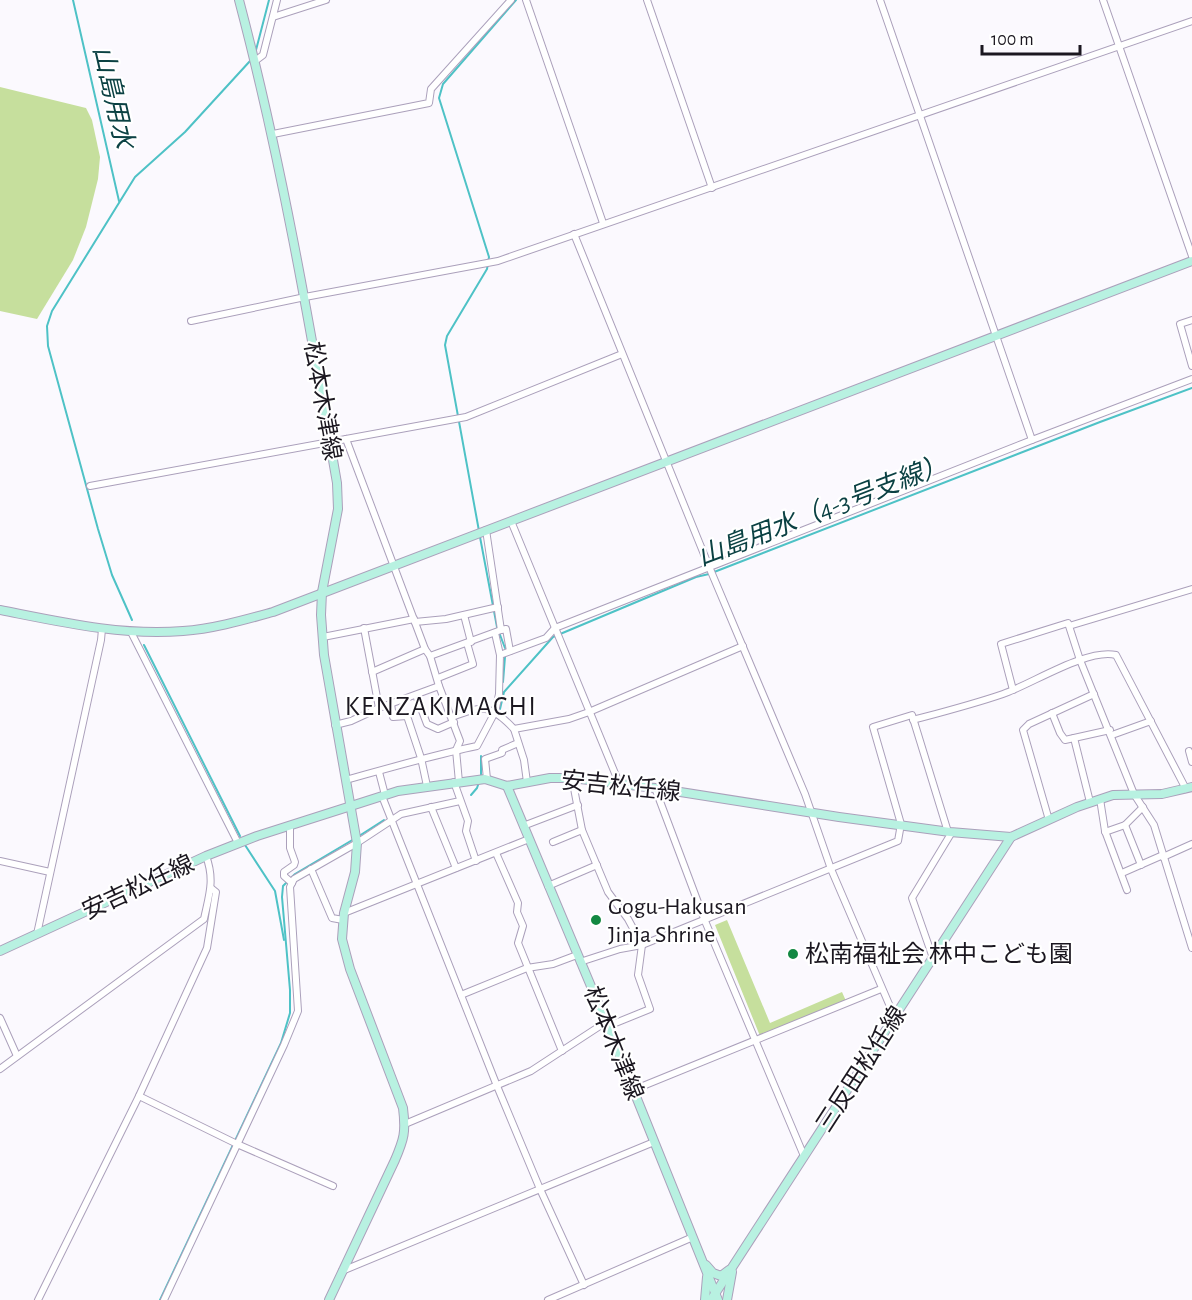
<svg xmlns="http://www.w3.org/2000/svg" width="1192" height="1300" font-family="'Alegreya Sans','Noto Sans JP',sans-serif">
	<rect width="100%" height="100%" fill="#fbf9fe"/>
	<g fill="#c6df9d">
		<polygon points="0,87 86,108 92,120 100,157 98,179 86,227 73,260 37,319 0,311"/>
		<polygon points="727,920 770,1023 842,992 846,1001 760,1036 715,925"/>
	</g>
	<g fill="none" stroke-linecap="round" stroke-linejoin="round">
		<g stroke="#4ec2c6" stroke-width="2">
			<polyline points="73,0 119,201"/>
			<polyline points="256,50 269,0"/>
			<polyline points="479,531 445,345 447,336 487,269 489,257 439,98 443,84 516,0"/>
			<polyline points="480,537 497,627 505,648"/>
			<polyline points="132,620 112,575 98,529 48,346 47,326 52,311 135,177 185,132 250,61"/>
			<polyline points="144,645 240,836"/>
			<polyline points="503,682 505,657"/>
			<polyline points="500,709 504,692 553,637 696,577 709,574 1100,422 1192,388"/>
			<polyline points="481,756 481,777"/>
			<polyline points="471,795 477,788 479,782"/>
			<polyline points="359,836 384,820"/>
			<polyline points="245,845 275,891 284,940"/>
			<polyline points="160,1300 281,1043 290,1013 290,990 282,897 283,886 295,874 354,839"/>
		</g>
		<defs>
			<g id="street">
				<polyline points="526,0 603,223"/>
				<polyline points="647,0 712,188"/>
				<polyline points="880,0 1032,440 1192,379"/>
				<polyline points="1103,0 1192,256"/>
				<polyline points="273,17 326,0"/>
				<polyline points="255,61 263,55 277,0"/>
				<polyline points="273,134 429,103 431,89 511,0"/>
				<polyline points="574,234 710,569 805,794 831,869 895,1018"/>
				<polyline points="1192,320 1180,324 1192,366"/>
				<polyline points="191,321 305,297 498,261 1192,21"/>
				<polyline points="346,439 425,649 430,656 439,686 460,741 456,750 459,782"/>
				<polyline points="90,486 466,417 622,354"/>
				<polyline points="511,521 619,783"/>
				<polyline points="486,530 501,630 506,629 510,651"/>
				<polyline points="1192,589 1069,626 1080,660 1134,794 1154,825 1192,948"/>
				<polyline points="464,615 471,642"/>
				<polyline points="415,622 446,619 498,607"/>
				<polyline points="364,628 379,708"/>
				<polyline points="131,632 238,843"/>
				<polyline points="495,633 500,655"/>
				<polyline points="323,637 414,619"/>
				<polyline points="430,656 501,630"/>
				<polyline points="372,672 425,649"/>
				<polyline points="438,678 473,664 467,643"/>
				<polyline points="1013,690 1001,644 1068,623"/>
				<polyline points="416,695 427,724 438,729 454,722"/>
				<polyline points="391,704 393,717 407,716 421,758 427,786"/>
				<polyline points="1052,713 1060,733 1065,740 1110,730"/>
				<path d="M452 717C483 705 490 704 514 729"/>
				<path d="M913 720C943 712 974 704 1003 694 1032 684 1087 648 1116 655L1186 789"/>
				<polyline points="335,725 351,721 379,708 439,686"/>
				<polyline points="1112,735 1151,721"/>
				<polyline points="1074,738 1090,802"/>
				<polyline points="1189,751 1192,762"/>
				<polyline points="379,772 385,795"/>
				<polyline points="487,779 485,759 502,753 502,750 518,743"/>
				<path d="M346 780C389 768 433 755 477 746L495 712 499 694 500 655 546 638 555 628 1032 440"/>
				<polyline points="454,782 468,821 466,831 476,861"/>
				<polyline points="527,782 524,760 514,729 569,719 589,712 743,646"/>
				<polyline points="655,788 705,921 804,1156"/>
				<polyline points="382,796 497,1086 540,1189 584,1285"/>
				<polyline points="1100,799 1105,831 1127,890"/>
				<polyline points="431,807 456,868"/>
				<polyline points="1049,820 1023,730 1029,724 1094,694"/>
				<polyline points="1125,825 1141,865"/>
				<polyline points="290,826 290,848 295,862 294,865 284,872 284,876 292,883"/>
				<polyline points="523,826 578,805"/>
				<polyline points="1105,832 1125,825 1143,807"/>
				<polyline points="553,842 582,830"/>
				<polyline points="496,853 518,903 517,912 523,926 518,943 562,1051"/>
				<polyline points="1163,857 1192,844"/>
				<polyline points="0,861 50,872"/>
				<polyline points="311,869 332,918 343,920"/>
				<polyline points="1122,873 1163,855"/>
				<polyline points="548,886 597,865"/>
				<polyline points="344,913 529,839"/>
				<polyline points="37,934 101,640 102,629"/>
				<polyline points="933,958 912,898 952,832"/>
				<polyline points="580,962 620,949 642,945 898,841 901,824 873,727 912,715 948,832"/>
				<polyline points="461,995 527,968 553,964 577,955"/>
				<polyline points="0,1018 17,1056"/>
				<path d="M0 1069 204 919C209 895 215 880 206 856"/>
				<polyline points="633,1090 881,989"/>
				<polyline points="139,1096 237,1144 333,1186"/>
				<polyline points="405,1124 531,1071 606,1022 613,1024 650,1009 638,975 642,945 628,919 608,892 582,830 572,778"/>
				<polyline points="342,1271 654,1142"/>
				<polyline points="38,1300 139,1096 207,948 216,892 211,888"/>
				<polyline points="164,1300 284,1045 298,1011 290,887 294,879 357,843 401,814 460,801"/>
				<polyline points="548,1300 693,1237"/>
			</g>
			<g id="secondary">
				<path d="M239 0C281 159 309 321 337 483L338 509 322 592 321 615 324 655 357 843 355 872 344 913 342 939 350 969 403 1108C406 1132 404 1139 395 1160L329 1300"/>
				<path d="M0 610C61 622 121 636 183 631 213 629 244 620 273 612L1192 261"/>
				<polyline points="507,786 606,1022 718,1300"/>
				<polyline points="0,951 206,856 257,836 398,791 485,779 507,786 550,778 572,778 655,788 839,817 950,832 1011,837 1077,807 1113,795 1162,794 1192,787"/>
				<polyline points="706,1265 713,1273 721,1276 729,1270"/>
				<polyline points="705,1300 707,1277"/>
				<polyline points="711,1300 1011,837"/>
				<polyline points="727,1300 732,1272"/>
			</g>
		</defs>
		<use href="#street" stroke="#aba0bb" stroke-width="8"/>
		<use href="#secondary" stroke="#aba0bb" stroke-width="10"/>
		<use href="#street" stroke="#fff" stroke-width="6"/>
		<use href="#secondary" stroke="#b8f1e1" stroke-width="8"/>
	</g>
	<g fill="#138842" stroke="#fff" stroke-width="2">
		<circle cx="596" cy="920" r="6"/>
		<circle cx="793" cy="954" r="6"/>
	</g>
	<g text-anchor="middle" stroke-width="4.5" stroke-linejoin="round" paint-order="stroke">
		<g font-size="24" fill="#1b1720" stroke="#fff">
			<text transform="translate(323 401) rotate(80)" y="8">松本木津線</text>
			<text transform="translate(621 786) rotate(6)" y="8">安吉松任線</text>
			<text transform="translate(138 887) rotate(-25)" y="8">安吉松任線</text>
			<text transform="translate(614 1043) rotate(68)" y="8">松本木津線</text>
			<text transform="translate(861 1069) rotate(-57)" y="8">三反田松任線</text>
		</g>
		<g font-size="24" fill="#1b1720" stroke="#fff" text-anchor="start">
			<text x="608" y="914">Gogu-Hakusan<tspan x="608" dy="28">Jinja Shrine</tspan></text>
			<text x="805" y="962">松南福祉会 林中こども園</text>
		</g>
		<g font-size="26" font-style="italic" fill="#0b4143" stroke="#fff">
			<text transform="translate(114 97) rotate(77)" y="9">山島用水</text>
			<text transform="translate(822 510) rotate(-21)" y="9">山島用水（4-3号支線）</text>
		</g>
		<g font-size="27" letter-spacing="1.5" fill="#1b1720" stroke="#fff">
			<text x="441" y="715">KENZAKIMACHI</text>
		</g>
	</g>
	<path d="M982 45v9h98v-9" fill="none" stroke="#1b1720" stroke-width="3"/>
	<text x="991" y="45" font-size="18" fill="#1b1720" stroke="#ffffff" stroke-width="4.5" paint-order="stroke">100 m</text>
</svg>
